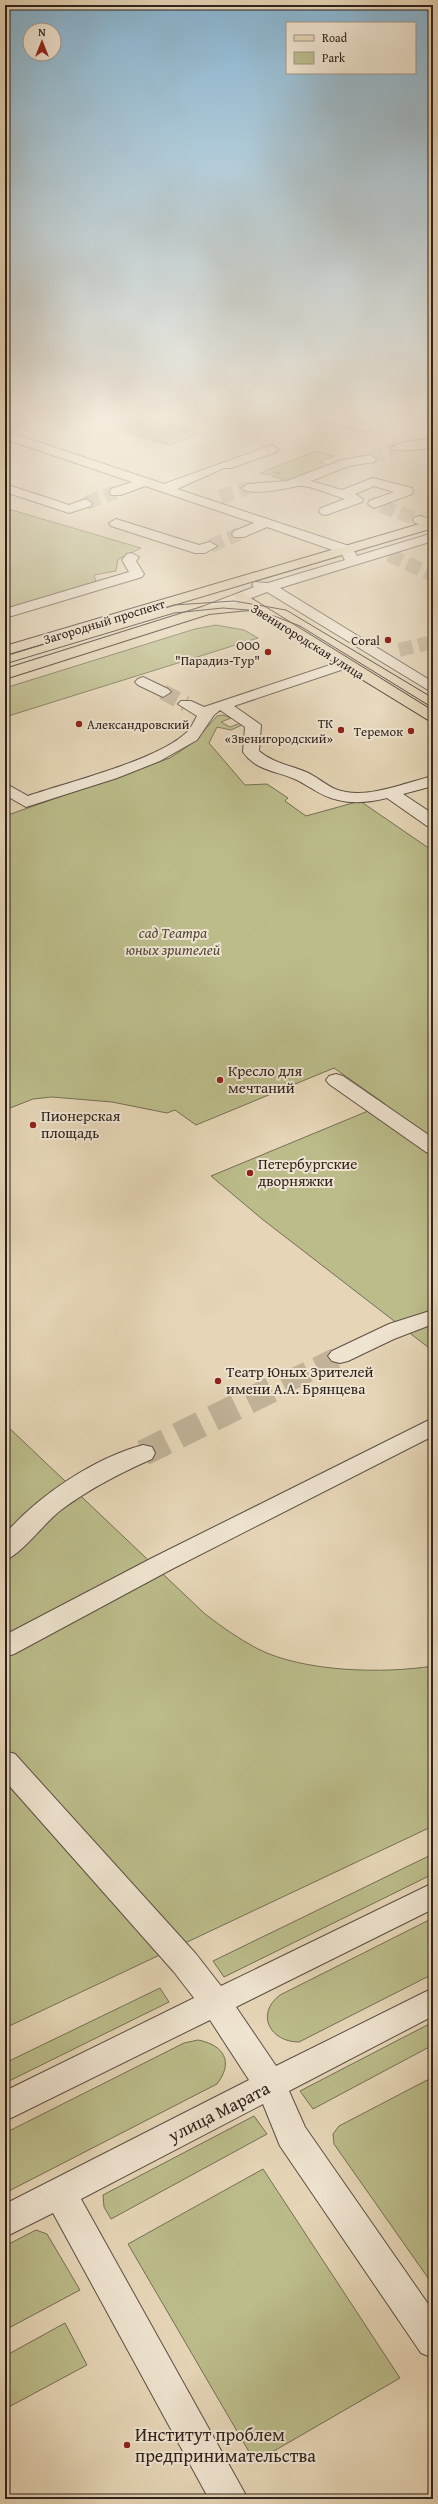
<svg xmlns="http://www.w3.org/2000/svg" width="438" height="2504" font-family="'Gentium Book Plus',serif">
	<rect width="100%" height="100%" fill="#e6d6b7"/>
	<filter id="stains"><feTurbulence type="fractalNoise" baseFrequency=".005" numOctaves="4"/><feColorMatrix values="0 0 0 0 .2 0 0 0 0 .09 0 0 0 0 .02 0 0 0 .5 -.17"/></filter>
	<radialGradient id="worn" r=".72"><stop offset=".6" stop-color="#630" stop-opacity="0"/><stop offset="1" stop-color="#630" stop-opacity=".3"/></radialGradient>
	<g fill="#bbbc8a" stroke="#746f54">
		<polygon points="146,418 199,434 169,445 116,429"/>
		<polygon points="316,451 334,456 319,462 329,465 289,481 272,476 280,473 276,472 268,475 260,473"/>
		<polygon points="5,508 141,548 118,559 116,571 94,575 96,582 14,608 5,604"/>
		<polygon points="216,625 244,630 258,638 5,717 5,688 195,629"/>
		<polygon points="223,715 231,718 221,722 230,727 241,723 242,725 231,730 217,727 209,743 245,785 267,784 288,798 285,801 306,816 360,801 433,851 433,1351 262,1219 211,1176 385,1104 334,1068 196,1125 175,1110 167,1113 112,1102 52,1097 33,1099 5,1110 5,816 170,758 194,742 217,716"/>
		<path d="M5 1424 205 1614C222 1627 239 1639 258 1649 304 1672 383 1674 433 1666V1826L5 2028Z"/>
		<polygon points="433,1854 433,1874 224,1977 213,1961"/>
		<path d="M433 1918V1974L299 2042C270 2042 255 2014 280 1995Z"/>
		<polygon points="160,1988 169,2002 5,2083 5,2063"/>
		<polygon points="433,2022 433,2045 313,2109 300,2091"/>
		<path d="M198 2040C224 2045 234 2062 217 2084L5 2193V2133L184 2043Z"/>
		<polygon points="433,2077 433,2285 334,2144 333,2134 339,2126"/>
		<polygon points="254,2116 267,2134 111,2219 104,2207 103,2195"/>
		<polygon points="263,2169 400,2378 255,2462 128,2244"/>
		<polygon points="36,2230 47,2234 80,2290 5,2330 5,2246"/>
		<polygon points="65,2323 87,2365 5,2409 5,2356"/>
	</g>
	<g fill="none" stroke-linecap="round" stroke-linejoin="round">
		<g stroke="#c1b298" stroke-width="14" stroke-dasharray="14 6" stroke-linecap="butt">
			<polyline points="233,421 245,416"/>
			<polyline points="370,459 397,448"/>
			<polyline points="220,497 248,488"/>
			<polyline points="86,503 116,492"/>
			<polyline points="381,506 420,520"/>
			<polyline points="210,546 239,534"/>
			<polyline points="389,555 433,575"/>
			<polyline points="399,650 433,642"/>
		</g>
		<polyline stroke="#c1b298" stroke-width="16" stroke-dasharray="16 8" stroke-linecap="butt" points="163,692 186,704"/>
		<polyline stroke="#c1b298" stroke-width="21" stroke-dasharray="21 10" stroke-linecap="butt" points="289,1381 340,1356"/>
		<polyline stroke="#c1b298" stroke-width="26" stroke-dasharray="26 13" stroke-linecap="butt" points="143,1453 291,1380"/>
		<defs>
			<g id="minor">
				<polygon points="317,416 335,416 370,425 372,428 366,432 319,419"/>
				<polygon points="233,417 237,418 239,421 237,424 229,426 223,422"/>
				<polygon points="5,431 164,484 272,445 278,449 276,452 231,468 224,468 177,489 352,547 357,556 433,533 433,541 280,588 433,682 433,693 267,592 212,613 207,614 200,610 202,607 254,587 252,585 254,582 268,583 345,560 341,553 267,527 244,537 234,537 232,534 234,531 254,523 145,486 121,495 111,495 110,492 111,489 132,482 5,439"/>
				<path d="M433 439V447C426 449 394 453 391 448L403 442Z"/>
				<path d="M370 455 376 459 374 462 349 466 311 481 342 490 373 478 412 488 413 491 412 494 374 508 368 504 369 501 394 492 374 486 355 494 363 499 362 502 326 515 321 514 319 511 321 508 345 499C335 496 307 484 298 486 288 488 248 497 242 488L248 484 287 481 342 460Z"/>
				<polygon points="5,484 69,505 86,499 92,503 91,506 69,513 5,492"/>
				<polygon points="420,516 433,520 433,528 415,523 413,520 415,517"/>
				<polygon points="116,519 199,545 210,542 217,546 205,553 195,553 111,526 109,523"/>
				<polygon points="132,553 139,557 136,561 144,574 142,577 5,618 5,609 129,572 122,560 127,554"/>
				<path d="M345 660 350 661 352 664 350 667 234 706 261 725 259 751C273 763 289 765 306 772 316 776 324 784 335 789 365 801 403 783 433 776V786L403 794 433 814V827L427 826 387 798C371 802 354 804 338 800 322 797 311 787 297 780 278 771 256 771 243 752L245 727 220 710 214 715 197 740 160 761 117 778 26 807 5 795V783L28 796C68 782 159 760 187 732 192 727 194 721 197 716L178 704 181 701H191L204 707Z"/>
				<polygon points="143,677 168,689 171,692 163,697 138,685 135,682 138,679"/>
				<polygon points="336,1074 343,1076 433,1138 433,1154 426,1152 329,1084 326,1080 329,1076"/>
				<polygon points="433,1310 433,1324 394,1339 348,1361 340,1363 332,1361 328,1356 332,1351 389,1324"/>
				<polygon points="433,1418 433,1436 172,1569 14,1654 5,1657 5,1635 154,1557"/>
				<path d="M143 1445 152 1447 155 1453 152 1459C120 1473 89 1489 61 1510 45 1522 21 1555 5 1560V1534C38 1496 94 1458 143 1445Z"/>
				<polygon points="5,1751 15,1754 196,1954 221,1986 433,1883 433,1909 236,2007 276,2066 433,1988 433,2016 289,2091 305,2127 433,2311 433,2358 421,2353 280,2146 263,2104 81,2199 248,2499 209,2499 53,2213 5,2237 5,2204 249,2080 210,2020 5,2121 5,2091 194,1998 174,1972 5,1781"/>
			</g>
			<g id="major">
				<polygon points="433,520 433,528 5,655 5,646"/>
				<polygon points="241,592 433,711 433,723 249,610 209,614 5,679 5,669 202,607 240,603 234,596"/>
			</g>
		</defs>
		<use href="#minor" stroke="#5c4f44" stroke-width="2"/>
		<use href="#major" stroke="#2e221d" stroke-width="2"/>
		<use href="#minor" fill="#efe4d0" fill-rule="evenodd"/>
		<use href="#major" fill="#e6d6b7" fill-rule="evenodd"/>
		<g stroke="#2e221d" stroke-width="1">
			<polyline points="5,656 174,605 234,601 286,610 433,698"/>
			<polyline points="5,664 174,613 223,608 248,610 274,616 300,626 433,708"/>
		</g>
	</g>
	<linearGradient id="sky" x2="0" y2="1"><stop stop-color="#87b6d4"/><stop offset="0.54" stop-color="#f4eddf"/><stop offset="1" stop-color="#f4eddf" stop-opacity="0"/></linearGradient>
	<rect width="438" height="766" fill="url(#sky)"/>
	<g fill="#8f2418" stroke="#efe4d0" stroke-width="1.5">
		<circle cx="388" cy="640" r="4"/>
		<circle cx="268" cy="652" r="4"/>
		<circle cx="79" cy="724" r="4"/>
		<circle cx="341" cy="730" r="4"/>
		<circle cx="411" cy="731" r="4"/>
		<circle cx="220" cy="1080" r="4"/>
		<circle cx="33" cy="1125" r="4"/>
		<circle cx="250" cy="1173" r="4"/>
		<circle cx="218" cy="1381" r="4"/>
		<circle cx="127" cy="2445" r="4"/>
	</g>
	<g text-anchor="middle" stroke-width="4" stroke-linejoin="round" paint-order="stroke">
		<g font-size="13" fill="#2e221d" stroke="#efe4d0">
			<text transform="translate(104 621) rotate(-17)" y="5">Загородный проспект</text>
			<text transform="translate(308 641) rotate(32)" y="5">Звенигородская улица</text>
		</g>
		<g font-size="13" fill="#2e221d" stroke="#efe4d0" text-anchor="end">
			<text x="380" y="645">Coral</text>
			<text x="260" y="650">ООО<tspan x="260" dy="15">"Парадиз-Тур"</tspan></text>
			<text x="333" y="728">ТК<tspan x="333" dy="15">«Звенигородский»</tspan></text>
			<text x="87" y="729" text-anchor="start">Александровский</text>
			<text x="403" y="736">Теремок</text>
		</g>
		<g font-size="15" font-style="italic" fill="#514838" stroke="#efe4d0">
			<text x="173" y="938">сад Театра<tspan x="173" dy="17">юных зрителей</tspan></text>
		</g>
		<g font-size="15" fill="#2e221d" stroke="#efe4d0" text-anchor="start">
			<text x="228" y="1076">Кресло для<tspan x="228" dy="17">мечтаний</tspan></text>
			<text x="41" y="1121">Пионерская<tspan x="41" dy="17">площадь</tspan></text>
			<text x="258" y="1169">Петербургские<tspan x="258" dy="17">дворняжки</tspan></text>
			<text x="226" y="1377">Театр Юных Зрителей<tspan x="226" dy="17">имени А.А. Брянцева</tspan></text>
		</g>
		<g font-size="18" fill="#2e221d" stroke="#efe4d0">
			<text transform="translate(219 2112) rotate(-27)" y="6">улица Марата</text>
		</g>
		<g font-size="18" fill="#2e221d" stroke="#efe4d0" text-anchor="start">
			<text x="135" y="2441">Институт проблем<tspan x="135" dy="21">предпринимательства</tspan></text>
		</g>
	</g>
	<rect width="438" height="2504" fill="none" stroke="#e6d6b7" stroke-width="20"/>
	<rect x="6" y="6" width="426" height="2492" fill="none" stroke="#2e221d" stroke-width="2"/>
	<rect x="10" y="10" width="418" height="2484" fill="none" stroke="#2e221d"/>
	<rect x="286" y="22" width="130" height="52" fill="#efe4d0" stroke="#a29688"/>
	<rect x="294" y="35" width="20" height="6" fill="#e6d6b7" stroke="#a29688"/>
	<text x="322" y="42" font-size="12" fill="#2e221d">Road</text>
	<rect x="294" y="52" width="20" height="12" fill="#bbbc8a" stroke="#a29688"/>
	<text x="322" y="62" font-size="12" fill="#2e221d">Park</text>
	<g transform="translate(42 42)"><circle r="19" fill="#efe4d0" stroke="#a29688"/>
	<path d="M0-3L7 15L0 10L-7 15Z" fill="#8f2418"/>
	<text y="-6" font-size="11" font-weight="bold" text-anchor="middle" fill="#2e221d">N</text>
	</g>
	<rect width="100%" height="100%" filter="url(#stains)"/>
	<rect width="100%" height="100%" fill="url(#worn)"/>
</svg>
